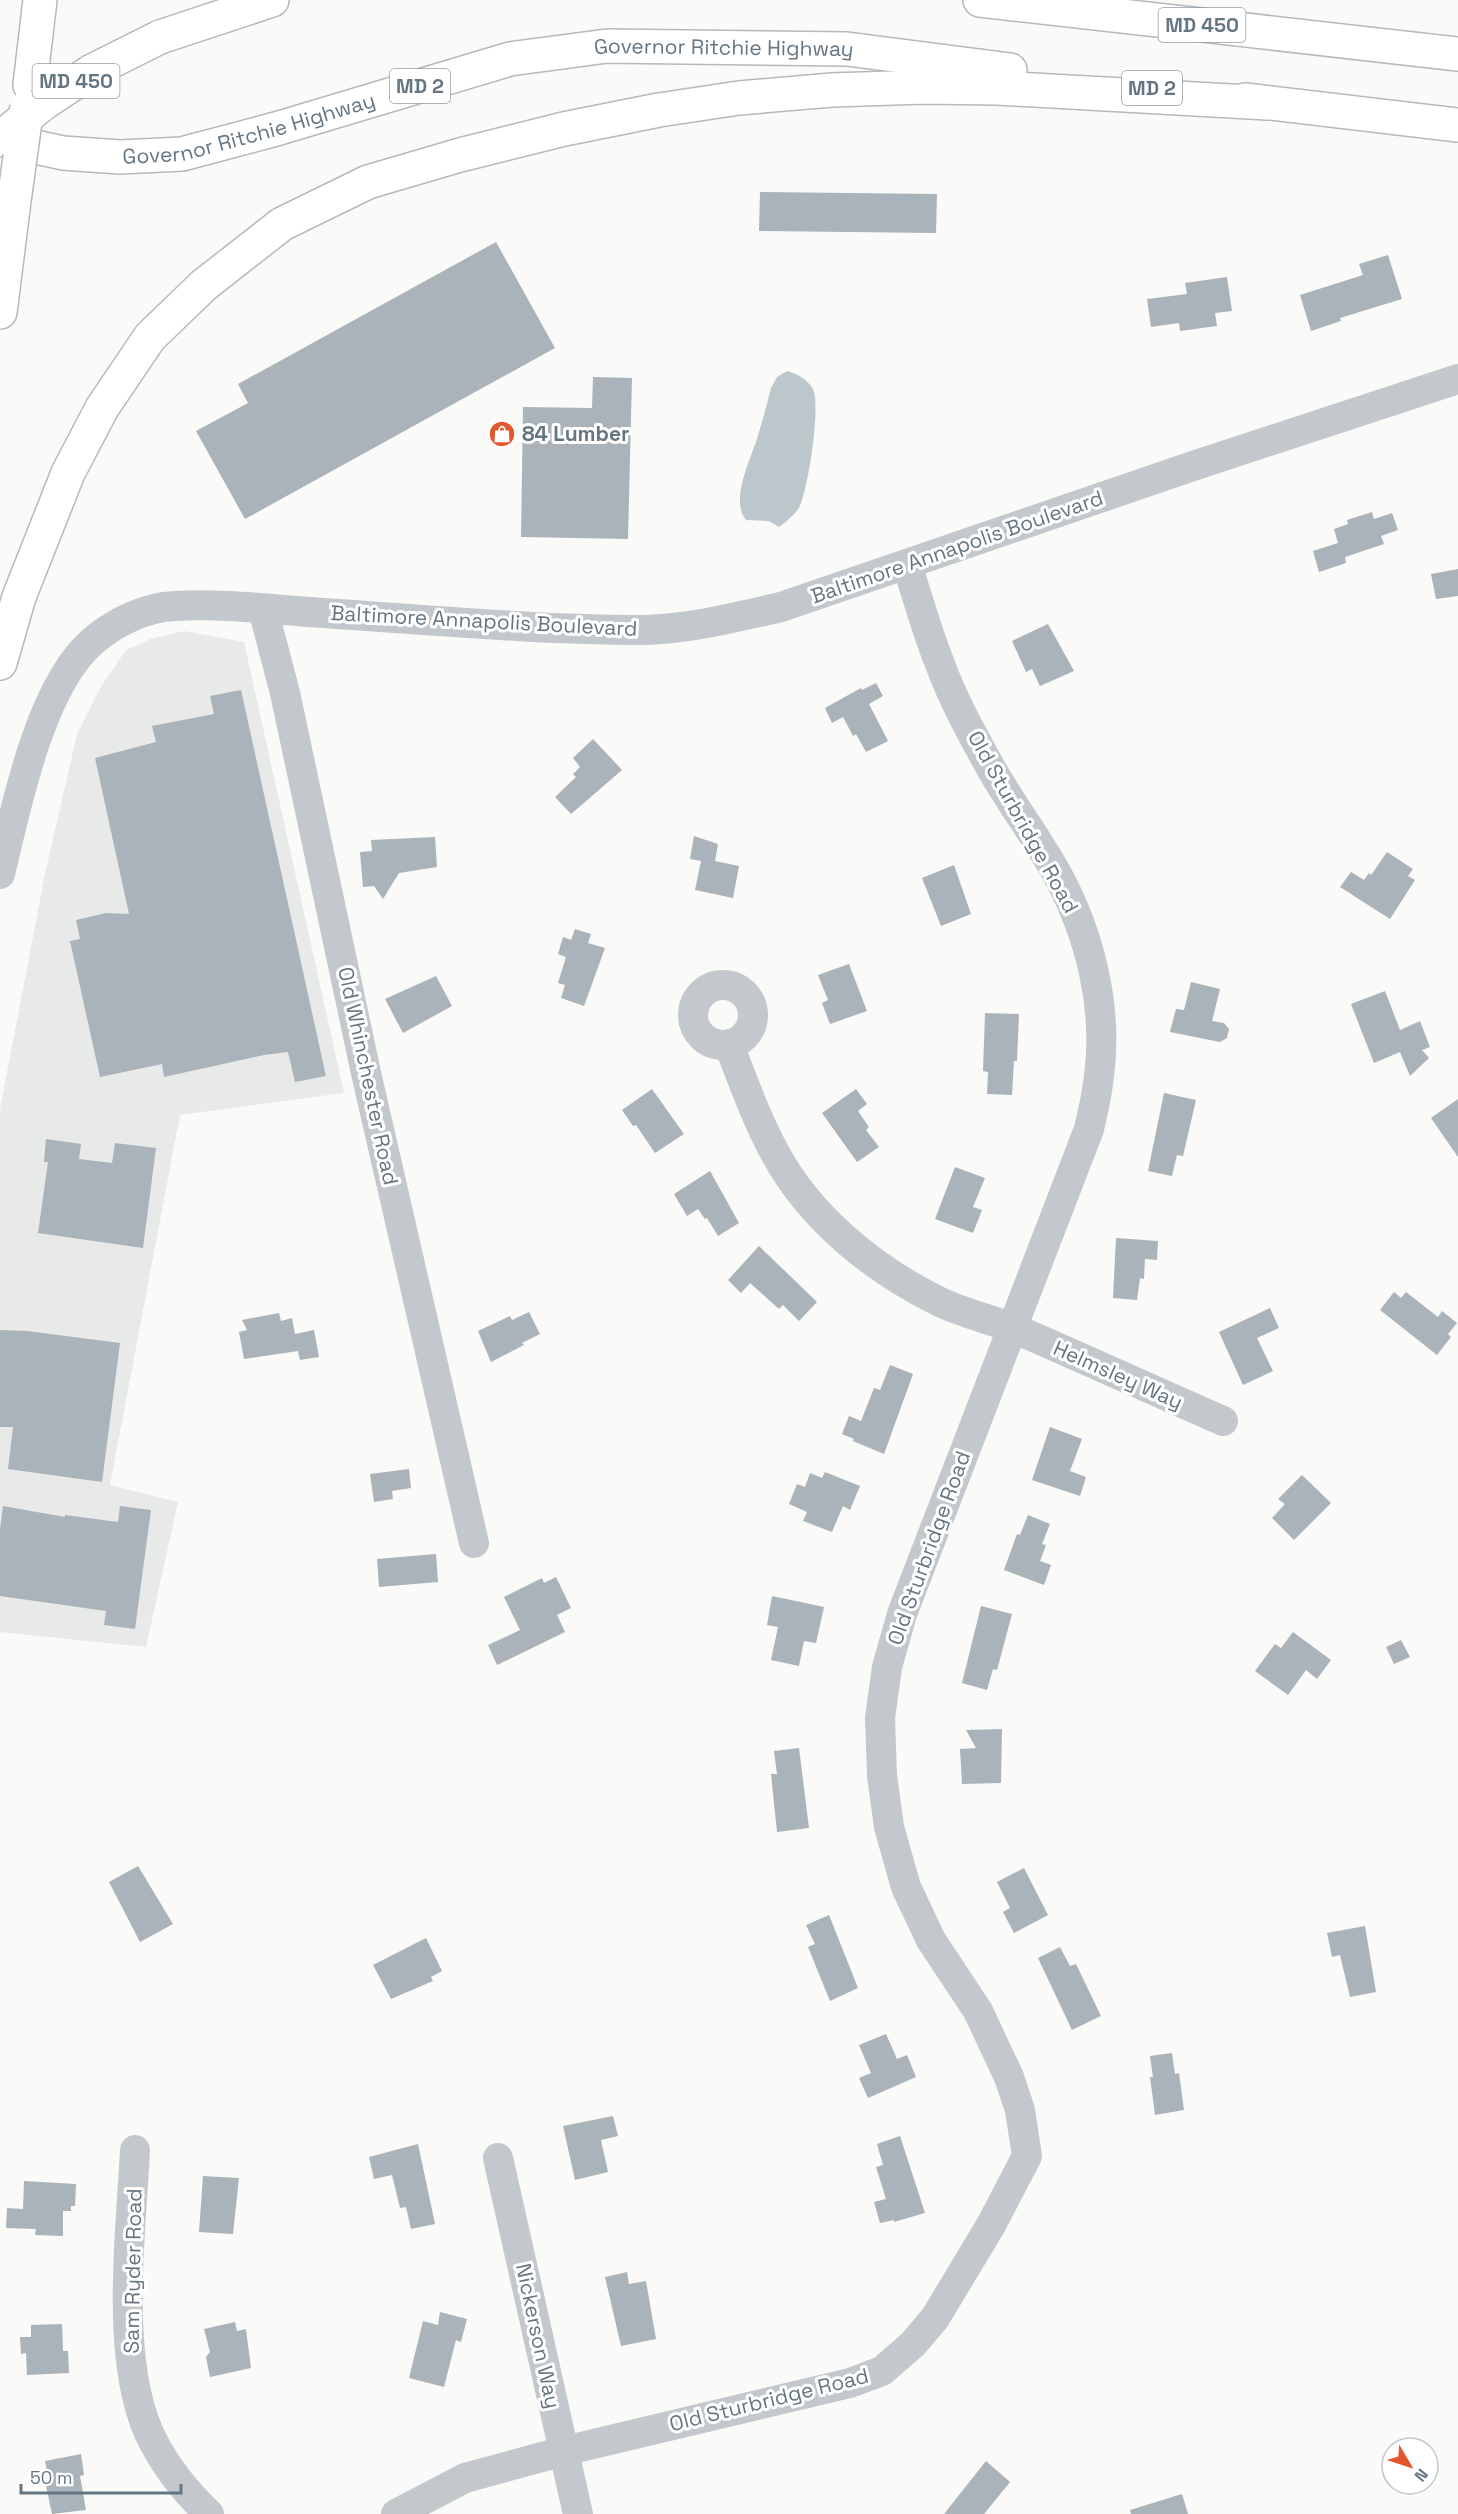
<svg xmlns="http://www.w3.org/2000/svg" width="1458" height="2514" font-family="'Space Grotesk',sans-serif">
	<rect width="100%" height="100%" fill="#fafaf8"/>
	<polygon fill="#e8e9e9" points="184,631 244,642 344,1093 180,1115 110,1485 178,1502 146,1647 0,1632 0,1109 45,874 77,734 102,685 126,650 150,639"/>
	<path fill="#bbc7cb" d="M787 371C798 374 807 379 813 389 821 406 808 491 799 508 794 515 786 522 779 527L769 521 746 520C730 501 750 460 757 439 762 422 767 405 771 388L777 377Z"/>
	<g fill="#aab3b9">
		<polygon points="760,192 937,194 936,233 759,231"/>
		<polygon points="496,242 555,348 245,519 196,431 248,403 238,384"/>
		<polygon points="1388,255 1402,299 1340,318 1341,321 1311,331 1300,295 1363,275 1359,264"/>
		<polygon points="1227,277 1232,311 1215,313 1217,326 1180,331 1179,323 1151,327 1147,299 1187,294 1185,283"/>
		<polygon points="593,377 632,378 628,539 521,537 523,407 592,408"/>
		<polygon points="1372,512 1374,519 1392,513 1398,530 1381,536 1384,544 1345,557 1346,563 1319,572 1313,551 1338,543 1334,529 1348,524 1347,520"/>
		<polygon points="1458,569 1458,596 1436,599 1431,574"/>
		<polygon points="1048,624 1074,671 1040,686 1032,669 1026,672 1012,641"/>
		<polygon points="876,683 883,696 869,704 888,741 866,752 856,734 853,736 843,717 832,723 825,708 861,688 862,690"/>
		<polygon points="241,690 326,1076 295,1082 288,1052 264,1055 164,1077 162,1064 100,1077 70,941 80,939 76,920 106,913 129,914 95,758 156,742 152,726 214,714 210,696"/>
		<polygon points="593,739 622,770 571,814 555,797 576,777 573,774 580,767 573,758"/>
		<polygon points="694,836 718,844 715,861 739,866 733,898 695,890 701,861 690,859"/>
		<polygon points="435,837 437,867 399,873 383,899 374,886 363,887 360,852 372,851 371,840"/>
		<polygon points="1387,852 1413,869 1408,876 1415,880 1390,919 1340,887 1351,872 1364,880 1369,873 1371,875"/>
		<polygon points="954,865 971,914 941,926 922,878"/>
		<polygon points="575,929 591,934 588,943 605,948 584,1006 561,998 565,985 558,983 566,957 558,954 563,937 571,940"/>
		<polygon points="849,964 867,1011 830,1024 822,1003 828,1000 818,975"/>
		<polygon points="436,976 452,1006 403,1033 385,999"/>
		<polygon points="1191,982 1220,989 1212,1021 1224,1023 1229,1029 1227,1038 1220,1042 1170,1032 1176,1009 1184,1010"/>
		<polygon points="1385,991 1400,1030 1420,1021 1430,1047 1422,1050 1429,1058 1410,1076 1400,1052 1374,1063 1351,1004"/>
		<polygon points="985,1013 1019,1014 1017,1061 1014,1061 1012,1095 987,1094 988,1072 983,1071"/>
		<polygon points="652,1089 684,1134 655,1153 636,1125 633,1126 622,1110"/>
		<polygon points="856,1089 867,1104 858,1111 869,1127 866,1130 879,1147 857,1162 822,1113"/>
		<polygon points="1164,1093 1196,1100 1183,1156 1177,1155 1172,1176 1148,1171"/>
		<polygon points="1458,1099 1458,1157 1431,1118"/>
		<polygon points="46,1139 81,1144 79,1159 112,1163 115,1143 156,1148 143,1248 38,1233 48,1162 44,1162"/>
		<polygon points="955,1167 985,1178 973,1207 982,1210 973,1233 935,1219"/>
		<polygon points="710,1171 739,1223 718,1236 707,1218 705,1219 698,1209 687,1216 674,1194"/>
		<polygon points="1116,1238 1158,1241 1157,1260 1145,1259 1144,1279 1140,1278 1137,1300 1113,1298"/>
		<polygon points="759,1246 817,1302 799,1321 783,1305 779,1309 750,1283 741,1293 728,1280"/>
		<polygon points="1394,1292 1401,1298 1406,1292 1438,1317 1442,1311 1457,1323 1448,1334 1451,1337 1437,1355 1380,1310"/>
		<polygon points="1270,1308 1279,1328 1257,1338 1273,1371 1243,1385 1219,1332"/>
		<polygon points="529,1312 540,1334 522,1343 524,1345 491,1362 478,1331 510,1316 512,1320"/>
		<polygon points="279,1313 281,1321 292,1318 295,1334 314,1330 319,1357 300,1360 298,1351 244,1359 239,1332 247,1330 242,1320"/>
		<polygon points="0,1330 27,1331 120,1343 102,1482 8,1469 13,1427 0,1427"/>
		<polygon points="890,1365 913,1374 884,1454 853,1441 854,1439 842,1434 849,1416 861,1421 874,1388 880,1390"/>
		<polygon points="1050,1427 1082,1439 1070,1471 1086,1477 1080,1496 1032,1480"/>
		<polygon points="409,1469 411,1488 392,1491 393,1499 374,1502 370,1474"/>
		<polygon points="825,1472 860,1486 850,1510 843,1506 832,1532 803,1521 807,1512 789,1504 797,1484 805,1487 810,1473 822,1478"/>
		<polygon points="1302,1475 1331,1503 1294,1540 1272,1518 1285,1504 1278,1499"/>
		<polygon points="3,1506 65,1517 65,1515 118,1522 120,1506 151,1510 135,1629 104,1625 106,1611 0,1596 0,1530"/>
		<polygon points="1028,1515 1050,1524 1042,1544 1046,1545 1040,1561 1051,1565 1044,1585 1004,1570 1017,1534 1020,1535"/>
		<polygon points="436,1554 438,1582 379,1587 377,1559"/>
		<polygon points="556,1577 571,1608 557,1615 565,1632 497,1665 488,1645 520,1630 504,1597 542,1578 544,1583"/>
		<polygon points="772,1596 824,1607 816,1643 804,1641 799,1666 771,1660 778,1627 767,1625"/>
		<polygon points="981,1606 1012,1614 997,1670 993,1669 987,1690 962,1683"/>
		<polygon points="1293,1632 1331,1660 1317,1679 1306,1670 1288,1695 1255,1671 1275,1644 1281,1648"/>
		<polygon points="1401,1640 1410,1657 1394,1664 1386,1647"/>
		<polygon points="1002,1729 1001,1783 962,1784 960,1749 976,1748 966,1730"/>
		<polygon points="799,1748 809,1828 777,1832 771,1774 777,1774 774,1751"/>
		<polygon points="138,1866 173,1924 140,1942 109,1882"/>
		<polygon points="1024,1868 1048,1915 1014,1933 1003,1912 1010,1908 997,1882"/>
		<polygon points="829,1915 858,1988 830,2001 808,1947 815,1944 806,1925"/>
		<polygon points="1365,1926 1376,1992 1350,1997 1340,1955 1332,1957 1327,1933"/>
		<polygon points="426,1938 442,1971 431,1977 433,1981 391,1999 373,1965"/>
		<polygon points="1060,1947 1070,1966 1076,1964 1101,2016 1072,2030 1038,1958"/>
		<polygon points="886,2034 897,2059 907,2055 916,2077 868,2098 859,2078 871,2073 859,2045"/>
		<polygon points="1172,2053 1175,2074 1179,2073 1184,2110 1155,2115 1150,2077 1153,2077 1150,2056"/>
		<polygon points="613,2116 618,2136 601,2140 608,2172 575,2180 563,2126"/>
		<polygon points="900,2136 925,2213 894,2222 894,2220 880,2223 874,2202 886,2199 876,2167 883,2165 877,2144"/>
		<polygon points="418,2144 435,2224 411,2229 406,2207 400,2208 392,2175 374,2179 369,2157"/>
		<polygon points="203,2176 239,2178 233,2234 199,2232"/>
		<polygon points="24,2181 76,2184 75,2206 71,2206 71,2211 63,2211 63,2236 35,2235 36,2229 6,2228 7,2208 23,2209"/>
		<polygon points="627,2272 629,2284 646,2281 656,2339 621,2346 605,2277"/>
		<polygon points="440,2312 467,2319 461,2342 456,2340 444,2387 409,2378 423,2321 438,2325"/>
		<polygon points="235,2322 237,2331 246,2329 251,2368 210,2377 206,2357 210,2352 204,2329"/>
		<polygon points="62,2324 63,2351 68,2351 69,2373 27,2375 26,2353 21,2354 20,2337 31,2337 31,2325"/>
		<polygon points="81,2454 84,2475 80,2476 86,2510 52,2514 45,2481 49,2480 45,2461"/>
		<polygon points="986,2461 1010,2482 984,2514 944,2514"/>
		<polygon points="1182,2494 1188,2514 1131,2514 1130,2510"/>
	</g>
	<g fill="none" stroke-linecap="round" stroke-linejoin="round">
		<defs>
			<g id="highway">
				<polyline points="980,0 1458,54"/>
				<polyline points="160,37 272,0"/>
				<polyline points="30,85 40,0"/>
				<polyline points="1245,100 1458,125"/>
				<path id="s1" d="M0 139 63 153 120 157 182 154 276 129 510 59 607 46 847 49 1010 70"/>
				<polyline points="0,312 14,201"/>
				<polyline points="0,663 19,597 68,473 102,408 150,337 204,285 282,224 368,182 460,155 564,129 659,110 739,98 832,90 924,87 997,88 1267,103"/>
			</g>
		</defs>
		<use href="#highway" stroke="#b4b9bd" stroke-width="36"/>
		<g stroke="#c3c8cc" stroke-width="30">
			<polyline points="263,609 285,693 366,1073 474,1543"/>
			<path d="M0 874C16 807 40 686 93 641 115 622 146 607 175 606 223 603 276 610 324 613 430 620 538 630 645 630 690 629 737 617 781 607L1193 466 1458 379"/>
			<circle cx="723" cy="1015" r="30"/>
			<path d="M729 1045C743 1081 756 1118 775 1153 810 1218 873 1269 938 1301 962 1313 990 1319 1015 1329 1085 1359 1154 1391 1223 1421"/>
			<path d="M135 2150C131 2235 113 2370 155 2445 169 2471 188 2494 209 2514"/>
			<polyline points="498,2158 578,2514"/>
			<path d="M396 2514 465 2478 564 2451 850 2383 882 2371 913 2344 935 2318 991 2225 1027 2156 1020 2110 1009 2077 978 2011 931 1940 906 1887 889 1827 882 1775 880 1718 887 1667 902 1614 1089 1129C1093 1112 1097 1094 1099 1076 1108 1007 1090 934 1057 874 1037 838 1012 805 992 770 973 736 953 700 940 664 927 632 918 598 907 565"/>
		</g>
		<use href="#highway" stroke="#fff" stroke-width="33"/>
		<defs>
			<g id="highway-bridge">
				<polyline points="0,138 44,103 92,71 160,37"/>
				<polyline points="14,201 27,107"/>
			</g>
		</defs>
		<use href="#highway-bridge" stroke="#b4b9bd" stroke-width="36" stroke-linecap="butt"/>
		<use href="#highway-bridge" stroke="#fff" stroke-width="33"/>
	</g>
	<defs>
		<symbol id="shop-disc" viewBox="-11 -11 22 22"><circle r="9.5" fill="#e4572e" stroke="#fff"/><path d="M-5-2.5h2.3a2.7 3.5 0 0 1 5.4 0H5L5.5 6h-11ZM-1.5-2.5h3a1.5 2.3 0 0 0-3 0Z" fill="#fff"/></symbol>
	</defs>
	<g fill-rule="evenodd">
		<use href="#shop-disc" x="487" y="419" width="30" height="30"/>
	</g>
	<g text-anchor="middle" stroke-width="6" stroke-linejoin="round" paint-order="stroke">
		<g fill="#fff" stroke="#939fa8" stroke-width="1.5">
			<rect x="1158.5" y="8" width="87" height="34" rx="4.5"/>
			<rect x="32.5" y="64" width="87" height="34" rx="4.5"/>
			<rect x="390" y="69" width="60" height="34" rx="4.5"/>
			<rect x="1122" y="71" width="60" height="34" rx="4.5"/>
		</g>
		<g font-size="20" font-weight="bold" fill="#657683">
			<text x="1202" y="32">MD 450</text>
			<text x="76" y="88">MD 450</text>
			<text x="420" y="93">MD 2</text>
			<text x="1152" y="95">MD 2</text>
		</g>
		<g font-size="21" fill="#657683" stroke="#fff">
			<text dy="7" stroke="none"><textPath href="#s1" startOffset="740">Governor Ritchie Highway</textPath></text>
			<text dy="7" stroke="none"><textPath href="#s1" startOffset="254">Governor Ritchie Highway</textPath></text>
			<text transform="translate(957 547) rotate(-19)" y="7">Baltimore Annapolis Boulevard</text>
			<text transform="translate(484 621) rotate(3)" y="7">Baltimore Annapolis Boulevard</text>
			<text transform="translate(1023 822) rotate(61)" y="7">Old Sturbridge Road</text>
			<text transform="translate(368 1076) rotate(78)" y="7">Old Whinchester Road</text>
			<text transform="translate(1118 1375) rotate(24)" y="7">Helmsley Way</text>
			<text transform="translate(929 1548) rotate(-70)" y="7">Old Sturbridge Road</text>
			<text transform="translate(133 2271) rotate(-89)" y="7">Sam Ryder Road</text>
			<text transform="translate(538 2336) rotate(78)" y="7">Nickerson Way</text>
			<text transform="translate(769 2400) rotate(-14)" y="7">Old Sturbridge Road</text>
		</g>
		<g font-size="21" font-weight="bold" fill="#657683" stroke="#fff" text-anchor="start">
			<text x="522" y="441">84 Lumber</text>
		</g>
	</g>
	<g transform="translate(1410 2466) rotate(129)"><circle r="28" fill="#ffffff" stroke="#c1c8cd" stroke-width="1.5"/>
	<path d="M0-4.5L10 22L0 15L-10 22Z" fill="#e4572e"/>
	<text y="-9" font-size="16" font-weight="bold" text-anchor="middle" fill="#657683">N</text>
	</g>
	<path d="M21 2484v9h160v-9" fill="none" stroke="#657683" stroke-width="3"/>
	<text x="30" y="2484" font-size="18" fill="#657683" stroke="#ffffff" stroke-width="4.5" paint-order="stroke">50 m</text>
</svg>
